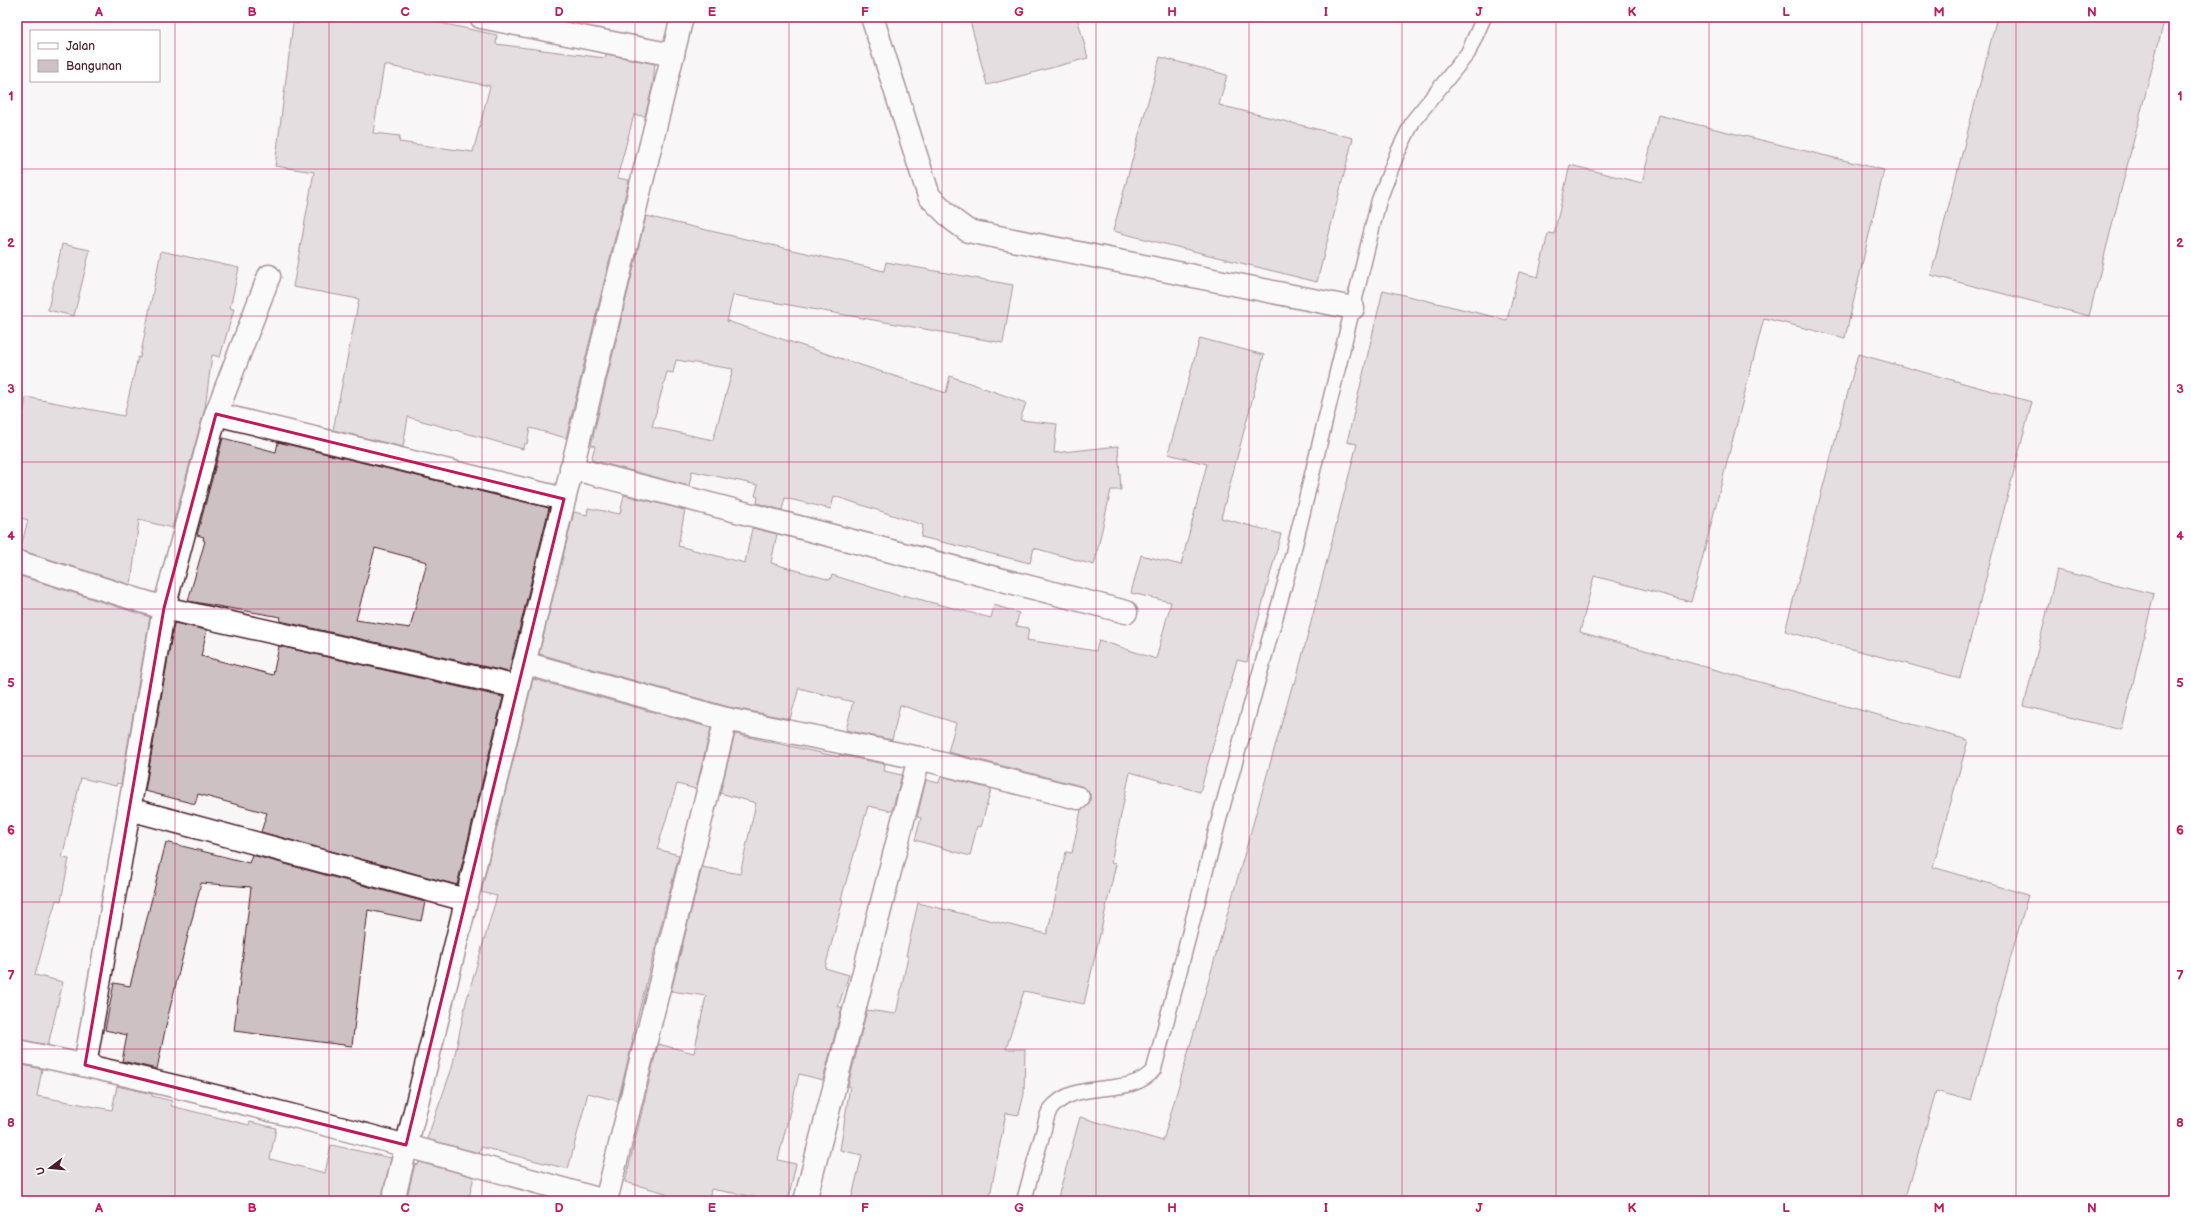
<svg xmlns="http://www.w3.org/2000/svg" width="2191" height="1218" font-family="'Balsamiq Sans',sans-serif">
	<rect width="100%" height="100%" fill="#f8f6f7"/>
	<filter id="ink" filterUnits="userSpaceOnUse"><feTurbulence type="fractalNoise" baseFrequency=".025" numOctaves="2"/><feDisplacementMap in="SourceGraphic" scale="8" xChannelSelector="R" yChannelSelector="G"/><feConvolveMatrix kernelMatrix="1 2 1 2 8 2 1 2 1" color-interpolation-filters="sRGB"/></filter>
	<g filter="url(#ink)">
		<g fill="#cdc1c4" stroke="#4a1f2b" fill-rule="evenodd">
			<path d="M300 17H437L436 22 497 35 496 44 605 58 606 54 655 64 653 84 645 116 634 115 617 178 629 180 566 438 530 428 527 444H524L523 449 408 417 403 447 333 430 359 299 293 287 314 172 275 166 293 23 298 24ZM384 65 490 86 473 152 399 142 400 136 373 133Z"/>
			<polygon points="969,17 1077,17 1088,58 987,85"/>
			<polygon points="1997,17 2165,17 2089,316 1931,275"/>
			<polygon points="1160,57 1227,75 1219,105 1353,138 1317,282 1113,231"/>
			<polygon points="1658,115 1884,170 1845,338 1764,318 1691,602 1594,576 1580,632 1968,740 1933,867 2028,895 1971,1101 1936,1091 1905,1201 1057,1201 1080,1117 1163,1141 1293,683 1295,684 1357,444 1347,442 1383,290 1507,320 1519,272 1538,277 1548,233 1554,234 1570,165 1642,183"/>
			<path d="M646 216 884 271 886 262 1013 285 1003 343 733 295 727 321 946 393 950 376 1026 403 1020 420 1057 424 1054 453 1118 446 1121 490H1111L1094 565 1034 548 1030 563 921 537 923 525 834 496 831 509 785 498 782 510 757 503 758 497 755 496 758 485 692 471 689 486 591 460 595 446 591 445ZM676 360 733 369 713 440 652 427 667 372 673 373Z"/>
			<polygon points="62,244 90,250 74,316 48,310"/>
			<polygon points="161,251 239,268 230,308 234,309 220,357 212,355 205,408 172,528 139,520 131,585 20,550 28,520 17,517 17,452 26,397 124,416 138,357 140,358"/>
			<polygon points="1200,338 1264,355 1221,518 1281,534 1247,662 1237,660 1200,792 1130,772 1111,863 1116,864 1084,1004 1024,991 1006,1049 1025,1049 1024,1094 1019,1115 1006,1113 989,1201 851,1201 862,1155 840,1150 850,1086 848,1086 867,1010 896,1014 908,956 906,956 918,903 1047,934 1066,852 1072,853 1081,810 1087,806 1090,801 1090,794 1086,789 1081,786 948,752 956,723 900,705 892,740 846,730 853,702 799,688 790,719 729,707 539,654 574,512 587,515 588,508 620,514 624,495 685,510 678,546 745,563 752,528 777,534 771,563 830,580 832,575 903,597 903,595 991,618 994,605 1019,613 1016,626 1029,628 1027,640 1096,651 1099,640 1156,659 1171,602 1131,593 1141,555 1181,565 1207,464 1168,454"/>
			<polygon points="1858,354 2032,402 1960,678 1785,631"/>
			<path d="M223 438 276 452 278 442 549 508 509 672 280 621 281 617 188 601 205 541 203 540 204 537 197 535ZM375 548 427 562 410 628 356 620Z"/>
			<polygon points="2057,570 2154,594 2122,730 2024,706"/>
			<polygon points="17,575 150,617 121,784 117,783 116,786 81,778 62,858 69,859 61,901 56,900 35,975 63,982 48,1045 17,1039"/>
			<polygon points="174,623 207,630 201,656 273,675 279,646 503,697 457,885 261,832 267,813 198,794 195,804 145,791"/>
			<polygon points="533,679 711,728 696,789 677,784 657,849 679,855 632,1039 633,1039 618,1101 588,1093 568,1169 481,1147 479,1153 427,1139 452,1068 466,1002 497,896 481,892"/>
			<polygon points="735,734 839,757 839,755 885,764 884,771 902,775 892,811 868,806 841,899 843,900 825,968 849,975 838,1007 842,1007 823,1080 799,1074 778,1160 796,1164 788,1201 776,1201 711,1189 709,1201 699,1201 665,1195 666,1193 625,1182 658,1044 694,1053 706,996 671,991 702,867 740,874 756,803 720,793"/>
			<polygon points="941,776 991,789 981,827 977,826 970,856 915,840 921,818 917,817 926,780 939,783"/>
			<polygon points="166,842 249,863 252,855 425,902 421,921 368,910 352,1046 234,1031 251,887 201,883 168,1016 157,1069 122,1061 127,1035 105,1030 114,983 130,986"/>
			<polygon points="17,1064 42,1069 37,1096 112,1110 117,1086 152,1094 152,1096 172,1101 171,1106 249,1125 250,1122 276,1128 270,1159 325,1173 331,1145 391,1158 381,1201 17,1201"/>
			<polygon points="419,1162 474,1177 468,1201 406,1201 415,1164 418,1165"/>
		</g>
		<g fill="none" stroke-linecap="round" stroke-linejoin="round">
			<defs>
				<path id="lane" d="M1024 1201C1030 1178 1036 1156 1043 1133 1045 1126 1046 1116 1050 1110 1076 1076 1131 1100 1154 1069L1221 812 1289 569 1379 200 1397 154 1413 121 1468 53 1484 17"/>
				<g id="street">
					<polyline points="481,17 673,55"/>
					<polyline points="872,17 929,196 953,220 968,231 1353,308"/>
					<polyline points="216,414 564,499"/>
					<polyline points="571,468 1126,612"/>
					<polyline points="17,562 164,608 518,687"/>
					<polyline points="524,663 726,719 919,758 805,1201"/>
					<polyline points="919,758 1078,798"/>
					<polyline points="129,809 466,900"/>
					<path d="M17 1051C215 1092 410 1146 605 1201"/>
					<polyline points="85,1065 164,608 216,414 269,276"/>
					<polyline points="393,1201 682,17"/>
					<polyline points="606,1201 726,719"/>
				</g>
			</defs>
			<use href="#lane" stroke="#4a1f2b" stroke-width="17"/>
			<use href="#street" stroke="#4a1f2b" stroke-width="25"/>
			<use href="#lane" stroke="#fff" stroke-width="14"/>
			<use href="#street" stroke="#fff" stroke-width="22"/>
		</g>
	</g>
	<path d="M0 0H2191V1218H0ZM216 414 564 499 406 1145 85 1065 164 608Z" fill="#f8f6f7" fill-opacity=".55" fill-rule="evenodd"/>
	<path fill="none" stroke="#c2185b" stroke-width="3" stroke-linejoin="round" d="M216 414 564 499 406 1145 85 1065 164 608Z"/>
	<path fill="none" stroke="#c2185b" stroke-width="1" stroke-opacity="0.55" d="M175 17V1201M329 17V1201M482 17V1201M635 17V1201M789 17V1201M942 17V1201M1096 17V1201M1249 17V1201M1402 17V1201M1556 17V1201M1709 17V1201M1862 17V1201M2016 17V1201M17 169H2174M17 316H2174M17 462H2174M17 609H2174M17 756H2174M17 902H2174M17 1049H2174"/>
	<rect width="2191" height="1218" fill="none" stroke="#fff" stroke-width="44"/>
	<rect x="30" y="30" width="130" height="52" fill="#ffffff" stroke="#b7a5aa"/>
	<rect x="38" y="43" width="20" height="6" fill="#ffffff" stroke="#b7a5aa"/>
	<text x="66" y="50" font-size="12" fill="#4a1f2b">Jalan</text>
	<rect x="38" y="60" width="20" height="12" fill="#cdc1c4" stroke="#b7a5aa"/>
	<text x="66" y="70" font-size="12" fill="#4a1f2b">Bangunan</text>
	<g transform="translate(50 1168) rotate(254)" stroke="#ffffff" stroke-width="3" paint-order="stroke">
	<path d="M0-3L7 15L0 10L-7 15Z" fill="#4a1f2b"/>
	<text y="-6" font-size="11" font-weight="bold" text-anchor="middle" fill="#4a1f2b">U</text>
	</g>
	<rect x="22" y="22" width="2147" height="1174" fill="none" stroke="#c2185b" stroke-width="1.5"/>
	<g font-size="13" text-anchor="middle" font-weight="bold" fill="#c2185b">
		<text x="99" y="16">A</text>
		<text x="252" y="16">B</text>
		<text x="405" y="16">C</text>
		<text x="559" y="16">D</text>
		<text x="712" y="16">E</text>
		<text x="865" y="16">F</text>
		<text x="1019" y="16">G</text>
		<text x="1172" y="16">H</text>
		<text x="1326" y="16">I</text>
		<text x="1479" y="16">J</text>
		<text x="1632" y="16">K</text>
		<text x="1786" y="16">L</text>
		<text x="1939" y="16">M</text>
		<text x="2092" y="16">N</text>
		<text x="11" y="100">1</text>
		<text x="2180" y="100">1</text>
		<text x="11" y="247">2</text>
		<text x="2180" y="247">2</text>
		<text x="11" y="393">3</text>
		<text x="2180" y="393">3</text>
		<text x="11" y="540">4</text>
		<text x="2180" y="540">4</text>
		<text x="11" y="687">5</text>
		<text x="2180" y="687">5</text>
		<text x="11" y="834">6</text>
		<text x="2180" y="834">6</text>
		<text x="11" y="980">7</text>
		<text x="2180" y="980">7</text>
		<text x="11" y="1127">8</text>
		<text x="2180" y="1127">8</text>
		<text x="99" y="1212">A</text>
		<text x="252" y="1212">B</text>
		<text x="405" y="1212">C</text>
		<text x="559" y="1212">D</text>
		<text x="712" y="1212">E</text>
		<text x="865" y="1212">F</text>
		<text x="1019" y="1212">G</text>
		<text x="1172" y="1212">H</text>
		<text x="1326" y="1212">I</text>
		<text x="1479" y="1212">J</text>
		<text x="1632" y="1212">K</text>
		<text x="1786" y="1212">L</text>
		<text x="1939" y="1212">M</text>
		<text x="2092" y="1212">N</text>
	</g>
</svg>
